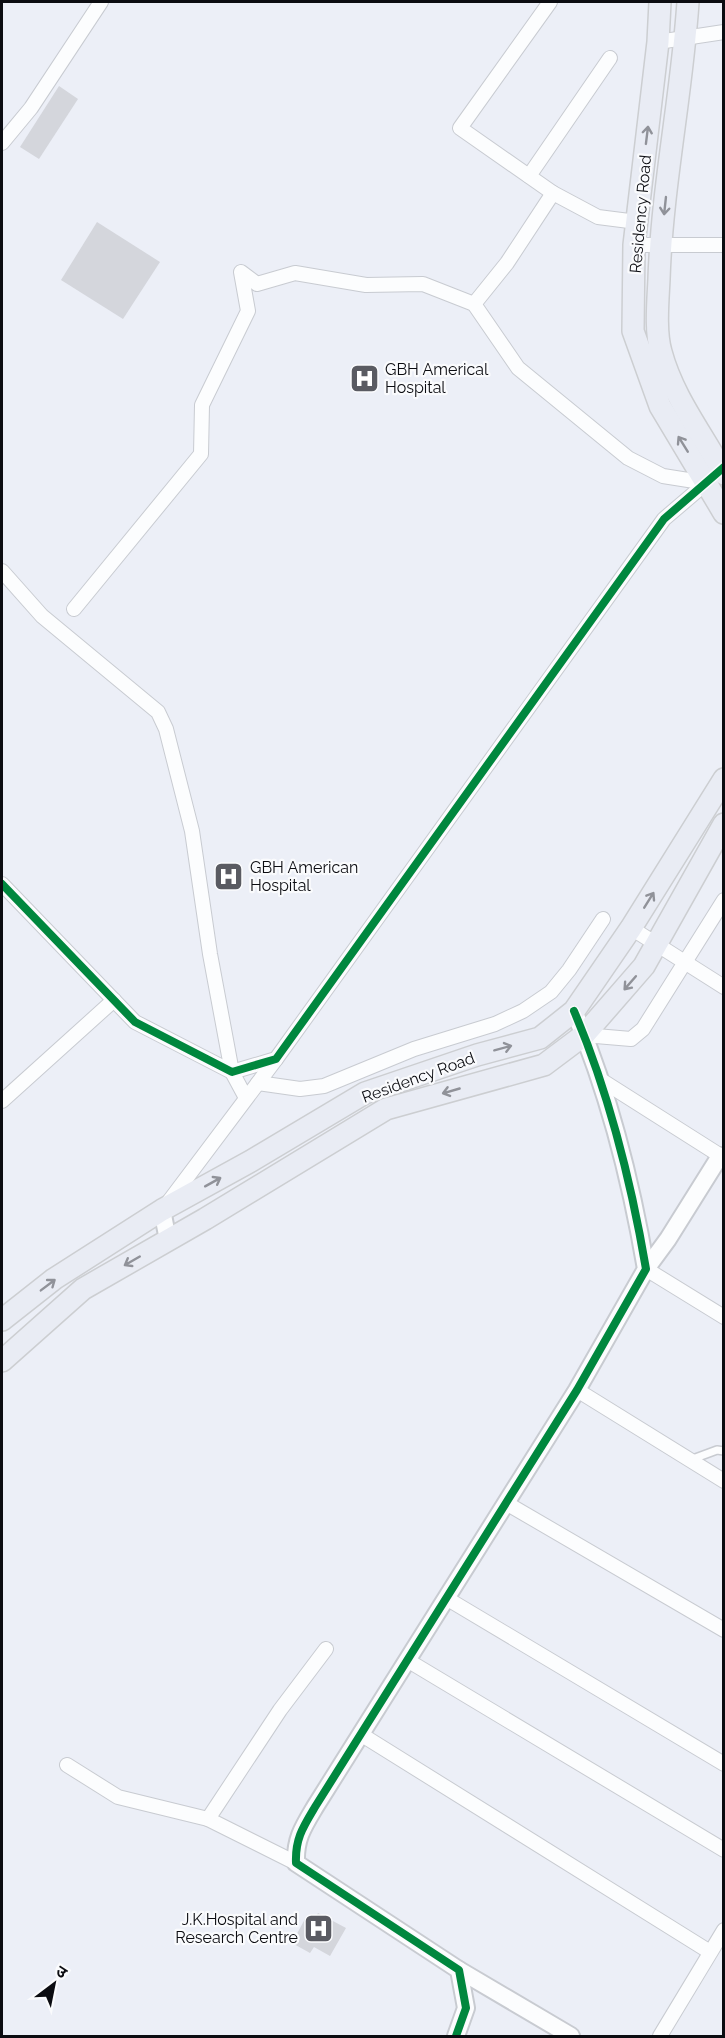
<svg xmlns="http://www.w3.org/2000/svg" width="725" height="2038" font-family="Raleway,'Noto Sans Devanagari',sans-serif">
	<rect width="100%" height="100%" fill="#eceff7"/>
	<g fill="#d4d6dc">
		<polygon points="59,86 78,99 39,159 20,147"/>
		<polygon points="97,222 160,262 123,319 61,280"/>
		<polygon points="318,1913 346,1928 330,1956 314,1947 310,1953 292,1943 306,1917 313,1921"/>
	</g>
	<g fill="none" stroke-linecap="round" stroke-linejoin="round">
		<defs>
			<polyline id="service" points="690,1460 717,1450 724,1451"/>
			<g id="minor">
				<polyline points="550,2 460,128 553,193 598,217 637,222"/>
				<polyline points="658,42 724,32"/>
				<polyline points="2,143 31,108 101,2"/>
				<polyline points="529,176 610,58"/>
				<polyline points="634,245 724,245"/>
				<polyline points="474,304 507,263 553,193"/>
				<polyline points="2,571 42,616 158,712 166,729 192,831 210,954 232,1072 246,1098"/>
				<polyline points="74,609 201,454 202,405 248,311 241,272 257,284 295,273 366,285 423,284 474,304 518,368 628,458 663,476 707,483"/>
				<polyline points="2,884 135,1022 232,1072 276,1059 664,519 712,478"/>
				<polyline points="631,928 724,987"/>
				<polyline points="584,1035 631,1039 643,1029 724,900"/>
				<polyline points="601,1080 724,1158"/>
				<polyline points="258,1083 300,1089 324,1086 414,1049 495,1024 523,1011 551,992 569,970 603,919"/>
				<polyline points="2,1101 114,1000"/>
				<polyline points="167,1204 276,1059"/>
				<polyline points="646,1269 724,1317"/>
				<polyline points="577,1390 724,1481"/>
				<polyline points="506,1503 724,1630"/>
				<polyline points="446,1598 724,1764"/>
				<polyline points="407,1660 724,1850"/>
				<polyline points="362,1735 710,1952"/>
				<polyline points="67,1765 118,1797 208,1819"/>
				<polyline points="296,1863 208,1819 280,1710 326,1649"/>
				<polyline points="660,2036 724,1930"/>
			</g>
			<g id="tertiary">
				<polyline points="162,1210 168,1240"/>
				<polyline points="646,1269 668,1239 720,1156"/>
				<polyline points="459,1970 571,2036"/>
				<path d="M456 2036 466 2008 459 1970 296 1863C295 1839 303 1827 315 1807L577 1390 646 1269C631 1181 609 1093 574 1011"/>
			</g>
			<g id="primary">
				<polyline points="660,2 658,42 634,245 633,331 660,406 724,513"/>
				<path d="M688 2C682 94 662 186 659 279 658 301 655 331 661 352 673 397 702 433 724 474"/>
				<polyline points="2,1320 54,1279 162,1210 251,1161 365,1093 477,1055 540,1038 574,1011 631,928 724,779"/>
				<polyline points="2,1361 83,1289 205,1219 386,1109 544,1065 584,1035 644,966 724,824"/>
			</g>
		</defs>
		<use href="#service" stroke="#c8cbd1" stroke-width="10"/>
		<use href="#minor" stroke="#c8cbd1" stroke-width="16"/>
		<use href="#tertiary" stroke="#c8cbd1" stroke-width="20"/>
		<use href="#primary" stroke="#ccced1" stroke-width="24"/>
		<use href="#service" stroke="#fcfdfe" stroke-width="7"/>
		<use href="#minor" stroke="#fcfdfe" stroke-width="14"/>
		<use href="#tertiary" stroke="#fcfdfe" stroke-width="16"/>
		<use href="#primary" stroke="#e9ecf4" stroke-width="21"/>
		<defs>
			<g id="cycleway">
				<polyline points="2,884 135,1022 232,1072 276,1059 664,519 724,467"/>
				<path d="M456 2036 466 2008 459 1970 296 1863C295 1839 303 1827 315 1807L577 1390 646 1269C631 1181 609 1093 574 1011"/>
			</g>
		</defs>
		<use href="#cycleway" stroke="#fafbfd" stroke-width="11"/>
		<use href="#cycleway" stroke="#00873e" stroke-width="8"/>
	</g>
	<defs><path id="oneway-shaft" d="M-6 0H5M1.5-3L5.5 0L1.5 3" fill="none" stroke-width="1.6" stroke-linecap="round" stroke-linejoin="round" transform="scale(1.5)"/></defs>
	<g stroke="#909299">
		<use href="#oneway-shaft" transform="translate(647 135) rotate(-83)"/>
		<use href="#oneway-shaft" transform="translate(665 206) rotate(96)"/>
		<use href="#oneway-shaft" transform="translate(683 444) rotate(-122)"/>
		<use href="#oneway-shaft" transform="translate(649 900) rotate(-58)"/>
		<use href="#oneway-shaft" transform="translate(630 983) rotate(131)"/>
		<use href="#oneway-shaft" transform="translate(503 1048) rotate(-15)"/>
		<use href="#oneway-shaft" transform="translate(451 1091) rotate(164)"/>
		<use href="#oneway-shaft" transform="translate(213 1182) rotate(-29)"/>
		<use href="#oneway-shaft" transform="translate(132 1261) rotate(150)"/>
		<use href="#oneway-shaft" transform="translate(48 1285) rotate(-37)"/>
	</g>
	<defs>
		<symbol id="hospital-square" viewBox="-11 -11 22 22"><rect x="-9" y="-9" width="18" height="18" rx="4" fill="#5a5b62" stroke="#fafbfd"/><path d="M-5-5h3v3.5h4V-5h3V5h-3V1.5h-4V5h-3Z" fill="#fff"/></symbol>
	</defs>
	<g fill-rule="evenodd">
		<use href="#hospital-square" x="348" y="362" width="33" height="33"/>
		<use href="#hospital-square" x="212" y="860" width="33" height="33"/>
		<use href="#hospital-square" x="302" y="1912" width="33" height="33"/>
	</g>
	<g text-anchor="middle" stroke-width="4.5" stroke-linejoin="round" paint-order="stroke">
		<g font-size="16" fill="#0b0c11" stroke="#fafbfd">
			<text transform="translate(640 214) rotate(-85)" y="6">Residency Road</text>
			<text transform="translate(418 1077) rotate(-20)" y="6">Residency Road</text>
		</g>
		<g font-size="16" fill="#0b0c11" stroke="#fafbfd" text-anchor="start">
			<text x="385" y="375">GBH Americal<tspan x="385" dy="18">Hospital</tspan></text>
			<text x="250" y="873">GBH American<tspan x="250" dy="18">Hospital</tspan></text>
			<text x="298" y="1925" text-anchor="end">J.K.Hospital and<tspan x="298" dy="18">Research Centre</tspan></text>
		</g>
	</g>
	<rect width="725" height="2038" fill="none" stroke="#0b0c11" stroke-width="6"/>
	<g transform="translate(54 1984) rotate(32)" stroke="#fafbfd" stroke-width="4.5" paint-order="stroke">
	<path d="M0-4.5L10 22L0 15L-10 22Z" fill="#0b0c11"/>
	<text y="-9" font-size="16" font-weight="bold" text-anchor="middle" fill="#0b0c11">उ</text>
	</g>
</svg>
